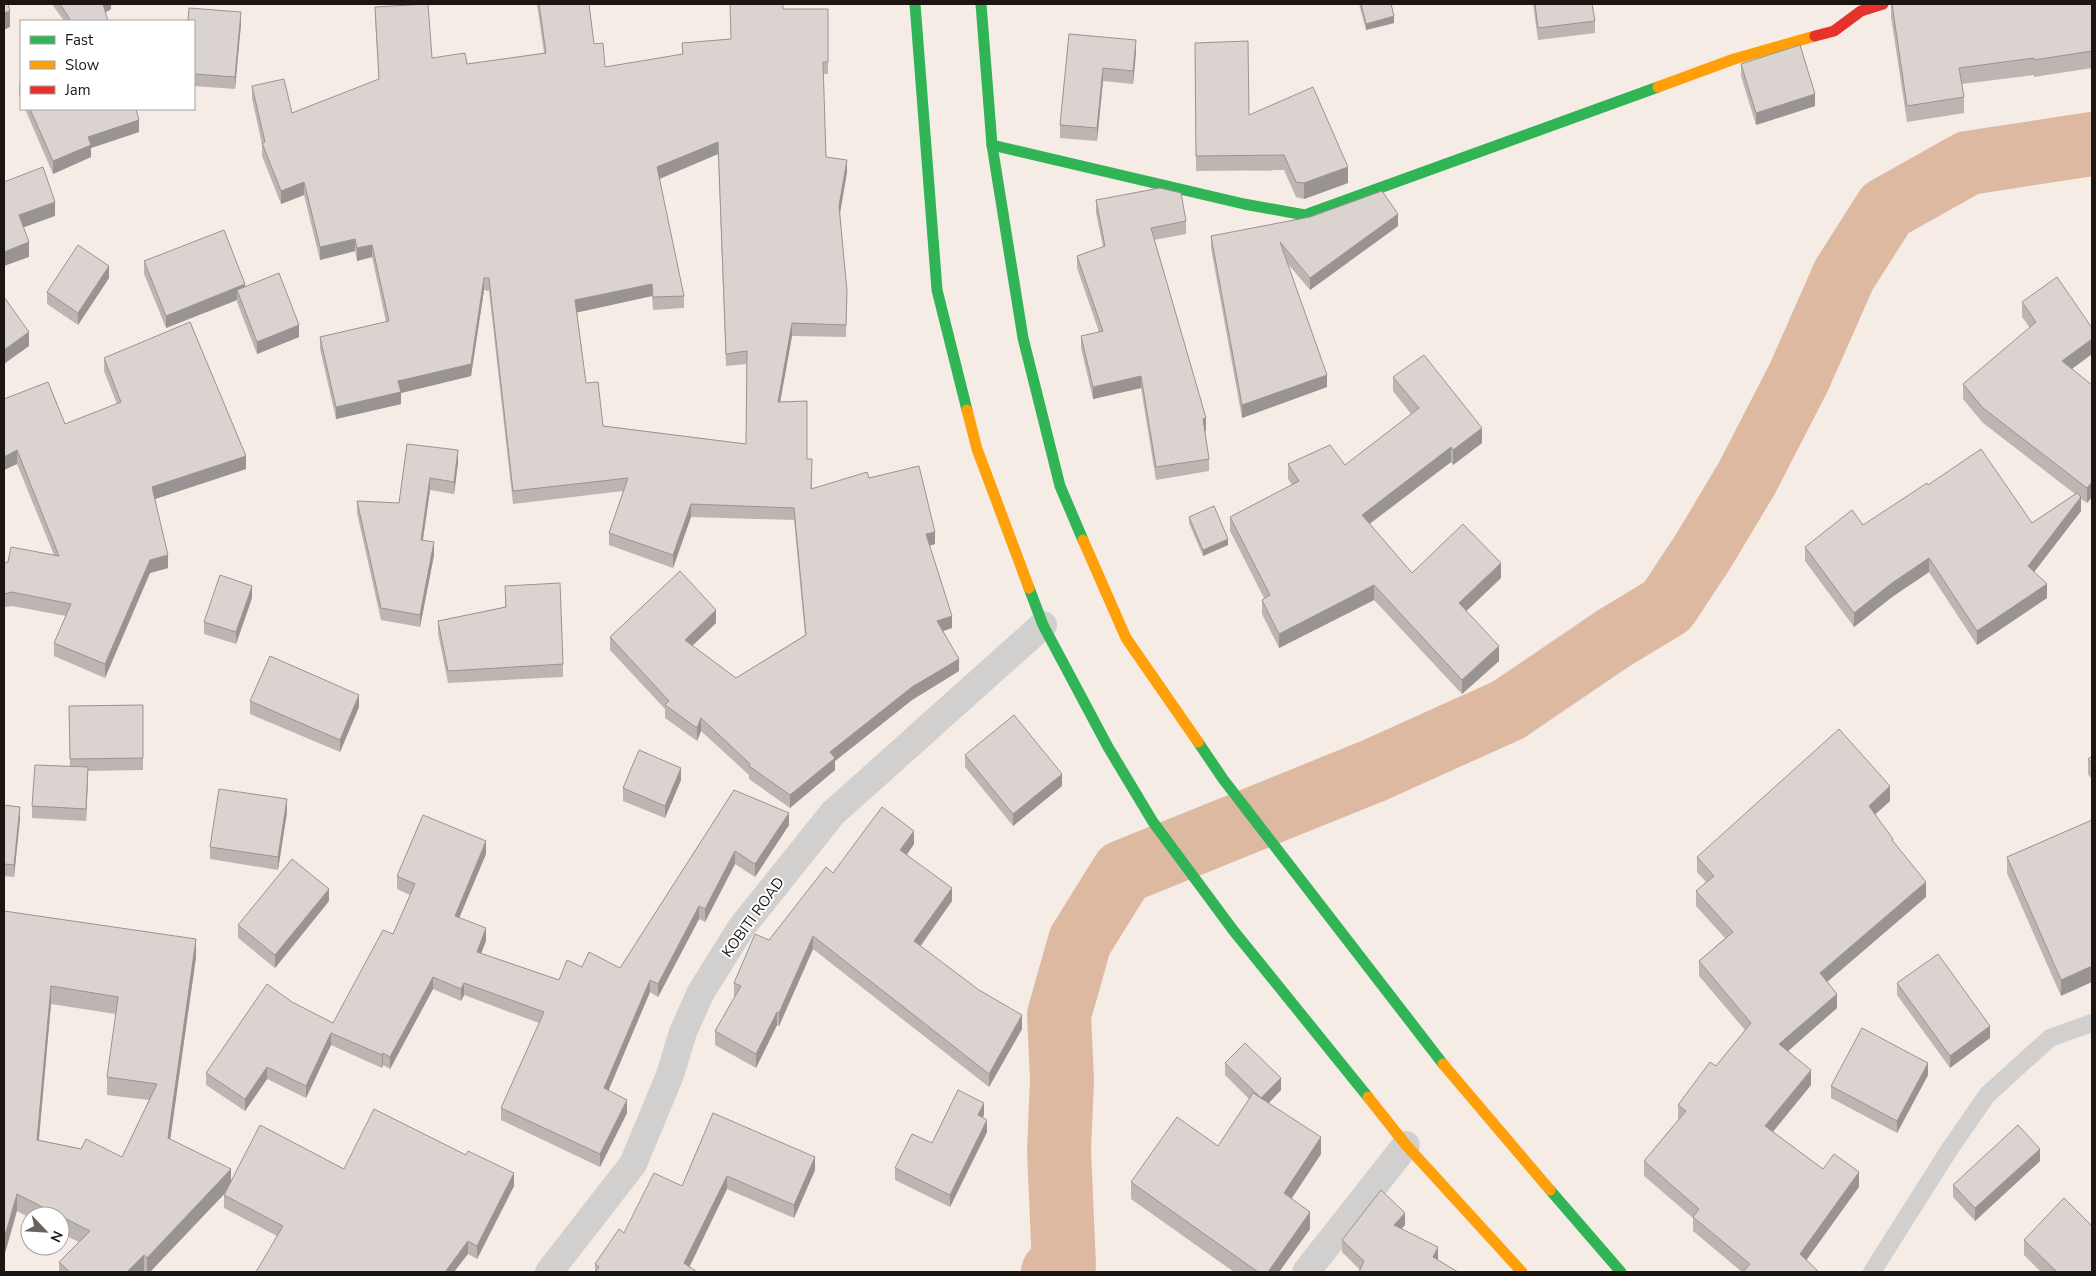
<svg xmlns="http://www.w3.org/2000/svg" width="2096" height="1276" font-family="'Nunito Sans',sans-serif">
	<rect width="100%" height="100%" fill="#f6ece6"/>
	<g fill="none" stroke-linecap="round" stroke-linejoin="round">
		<polyline stroke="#deb9a1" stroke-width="64" points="1053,1272 1064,1265 1059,1151 1062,1080 1059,1015 1080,941 1123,872 1375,770 1508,710 1614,638 1667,606 1704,550 1747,478 1799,377 1844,275 1886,209 1968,163 2092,144"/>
		<polyline stroke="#d2d0cf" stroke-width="18" points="1872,1272 1949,1150 1987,1095 2050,1038 2092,1023"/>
		<g stroke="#d2d0cf" stroke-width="28">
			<polyline points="549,1272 633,1164 670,1075 683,1032 701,992 741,928 833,813 1043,625"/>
			<polyline points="1306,1272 1406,1145"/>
		</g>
		<g stroke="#30b455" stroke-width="11">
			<polyline points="915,4 937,290 967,410"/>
			<polyline points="981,4 992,145 1023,338 1060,486 1083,540"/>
			<polyline points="992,145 1244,204 1305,215 1658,87"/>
			<polyline points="1029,588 1043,625 1108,747 1153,822 1233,930 1368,1097"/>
			<polyline points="1198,742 1223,779 1443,1064"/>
			<polyline points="1550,1190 1621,1272"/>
		</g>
		<g stroke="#ff9f0a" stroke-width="11">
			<polyline points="1658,87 1734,59 1815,36"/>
			<polyline points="967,410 977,449 1029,588"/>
			<polyline points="1083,540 1126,638 1198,742"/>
			<polyline points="1443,1064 1550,1190"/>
			<polyline points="1368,1097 1406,1145 1522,1272"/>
		</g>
		<polyline stroke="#e5322d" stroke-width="11" points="1815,36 1834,31 1861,11 1883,4"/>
	</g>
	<g fill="#bcb5b2" fill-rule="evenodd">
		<polygon points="52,4 111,4 111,9 105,12 108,21 64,21"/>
		<path d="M537 4H589L594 44 605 67 682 55V43L731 39 783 9H828V74H823L826 157 847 172 840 214 847 303 846 337 792 336 780 402 812 472V489L869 478 935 544 929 546 952 628 943 631 959 671 912 700 835 761V770L790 808 749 779V775L701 731 697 741 665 718V709L610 650V637L716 623 692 646 736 678 805 635 794 520 691 517 673 568 609 545V533L623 491 513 504 489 291 484 290 471 376 401 393V404L336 419 320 349V337L386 322 372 257 357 261 355 251 320 260 304 195 281 204 262 156V144L252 99V86L292 113 379 80 375 20V7L432 58 467 64 544 53ZM718 154 726 366 747 364 746 444 603 426 586 383 577 312 652 296 653 310 684 308V296L659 179Z"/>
		<polygon points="1359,4 1391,4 1394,23 1366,30"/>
		<polygon points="1533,4 1592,4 1595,21 1595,33 1538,40"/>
		<polygon points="1891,4 2091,4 2092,10 2092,68 2034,77 2034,75 1962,84 1964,97 1964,113 1907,122 1891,17"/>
		<polygon points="194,21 241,24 235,89 194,86"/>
		<polygon points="1069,34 1136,52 1133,84 1103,81 1097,141 1060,138 1060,125"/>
		<polygon points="1195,43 1249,115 1348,183 1304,199 1296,197 1284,170 1196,171"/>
		<polygon points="1741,64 1815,106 1756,125 1741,76"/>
		<polygon points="21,82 21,100 19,95 19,83"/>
		<polygon points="25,109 136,109 139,132 91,148 91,157 53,174"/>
		<polygon points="1096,200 1186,221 1186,234 1154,240 1206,431 1205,431 1209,459 1209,471 1156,480 1141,388 1093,399 1081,348 1081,336 1099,332 1077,268 1077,256 1103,247 1096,213"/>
		<polygon points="1398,226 1310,290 1287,263 1327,387 1242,418 1211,248 1211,236"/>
		<polygon points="144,261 245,286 299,337 257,354 237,302 237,300 166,328 144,274"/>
		<polygon points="109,278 78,325 47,304 47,292"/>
		<polygon points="2022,302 2092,328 2092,354 2072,369 2092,385 2092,497 2087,503 2081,499 2081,511 2034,572 2047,598 1977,645 1929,572 1892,597 1854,627 1805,561 1805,547 1863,525 1928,485 2032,523 2075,494 1983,423 1963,399 1963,384 2030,328 2022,317"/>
		<polygon points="104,358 246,469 155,499 168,568 150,573 105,678 54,656 54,643 66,616 12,606 4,607 4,563 54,555 17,464 4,470 4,399 65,424 117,404 104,371"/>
		<polygon points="1393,377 1482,443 1453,465 1451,462 1370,524 1412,573 1501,578 1466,611 1499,661 1462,694 1374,600 1279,648 1262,614 1262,600 1264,598 1230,531 1230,517 1292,485 1288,479 1288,464 1345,465 1411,414 1393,391"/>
		<polygon points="407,444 458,463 454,494 430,490 423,540 434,555 420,627 381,620 357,513 357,501 399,503"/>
		<polygon points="1189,517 1228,545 1203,556 1189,523"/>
		<polygon points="505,586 563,664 563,677 448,683 438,633 438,621 505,607"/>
		<polygon points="252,598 236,644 204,634 204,622"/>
		<polygon points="250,701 359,707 340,752 250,714"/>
		<polygon points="143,705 143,770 88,771 86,821 32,818 32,806 70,766 69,706"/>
		<polygon points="965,755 1062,786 1013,826 965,767"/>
		<polygon points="2092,756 2092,780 2088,774 2088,759"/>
		<polygon points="681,780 665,818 623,801 623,788"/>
		<polygon points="734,790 789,825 755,877 735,864 705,922 699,919 658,997 650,992 608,1091 627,1113 600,1167 501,1120 501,1108 539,1023 464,995 461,1001 433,989 390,1069 383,1065 382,1068 331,1045 306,1098 267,1079 245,1111 206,1085 206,1073 292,1002 333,1023 393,934 410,895 397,889 397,876 486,854 459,917 486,941 481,953 559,980 582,967 620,968"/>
		<polygon points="1890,801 1875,814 1893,843 1926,897 1827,982 1837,1008 1788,1051 1811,1085 1773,1132 1823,1169 1859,1187 1742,1272 1693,1231 1693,1218 1644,1176 1644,1161 1678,1120 1678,1105 1716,1066 1745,1030 1699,976 1699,961 1725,938 1696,906 1696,891 1706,882 1697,872 1697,857"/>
		<polygon points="4,805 20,819 14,877 4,876"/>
		<polygon points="287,812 278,870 210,859 210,847"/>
		<polygon points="2092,820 2061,996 2007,873 2007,857"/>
		<polygon points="914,844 907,855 952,901 921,946 1022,1029 989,1087 813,949 779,1026 777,1025 756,1068 715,1045 715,1031 735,997 734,996 734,983 769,940 833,873"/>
		<polygon points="329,901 275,968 238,938 238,925"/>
		<path d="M4 911 196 957 170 1139 231 1181 344 1169 514 1186 477 1259 468 1254 277 1236 224 1208V1194L150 1272H59V1262L79 1242 60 1233V1216H30V1218L17 1211ZM51 1004 116 1014 107 1077V1095L149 1100 122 1157 39 1140Z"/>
		<polygon points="1897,983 1990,1038 1950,1068 1897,995"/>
		<polygon points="1225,1063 1281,1090 1269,1103 1321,1154 1291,1199 1310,1229 1279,1272 1234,1272 1131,1199 1131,1182 1218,1146 1249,1099 1225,1075"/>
		<polygon points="1928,1075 1897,1133 1831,1098 1831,1086"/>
		<polygon points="713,1113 815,1170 794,1218 727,1189 689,1267 595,1272 595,1264 624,1233 682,1186"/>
		<polygon points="984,1115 983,1117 987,1132 950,1207 895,1180 895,1168 932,1143"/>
		<polygon points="2040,1161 1975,1221 1953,1197 1953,1185"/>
		<polygon points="1405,1225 1401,1228 1438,1259 1438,1260 1360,1270 1342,1252 1342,1240"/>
		<polygon points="2024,1240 2092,1272 2041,1272 2024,1255"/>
	</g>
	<g fill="#999491">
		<polygon points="102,4 111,4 111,9 102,15"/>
		<polygon points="10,11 10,27 4,30 4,13"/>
		<polygon points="241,12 241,24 235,89 235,77"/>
		<polygon points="1394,16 1394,23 1366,30 1366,24"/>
		<polygon points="1136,40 1136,52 1133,84 1133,71"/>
		<polygon points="1103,68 1103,81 1097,141 1097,128"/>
		<polygon points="1815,94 1815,106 1756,125 1756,113"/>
		<polygon points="139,120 139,132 91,148 91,157 53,174 53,161 88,137"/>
		<polygon points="718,142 718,154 657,180 657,167"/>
		<polygon points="847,160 847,172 839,218 839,206"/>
		<polygon points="1348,167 1348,183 1304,199 1304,183"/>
		<polygon points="304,182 304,195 281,204 281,191"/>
		<polygon points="55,202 55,216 19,229 19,215"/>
		<polygon points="1398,214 1398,226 1310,290 1310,278"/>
		<polygon points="355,239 355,251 320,260 320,247"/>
		<polygon points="29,242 29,257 4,266 4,252"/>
		<polygon points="372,245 372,257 357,261 357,248"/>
		<polygon points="109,266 109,278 78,325 78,313"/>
		<polygon points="484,278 484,290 471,376 401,393 401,404 336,419 336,407 398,381"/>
		<polygon points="245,284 245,296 237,290 237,300 166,328 166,316"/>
		<polygon points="652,284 652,296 575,313 575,300"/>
		<polygon points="792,323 792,336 778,414 778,402"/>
		<polygon points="299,325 299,337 257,354 257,342"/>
		<polygon points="29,332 29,346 4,364 4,350"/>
		<polygon points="2092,339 2092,354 2062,376 2062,361"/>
		<polygon points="1327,375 1327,387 1242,418 1242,405"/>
		<polygon points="1141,376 1141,388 1093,399 1093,387"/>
		<polygon points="1206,418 1206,431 1203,432 1203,419"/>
		<polygon points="1482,428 1482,443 1453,465 1453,450"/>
		<polygon points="1451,447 1451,462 1362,529 1362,515"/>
		<polygon points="17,450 17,464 4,470 4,457"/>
		<polygon points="458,450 458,463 454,494 454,482"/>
		<polygon points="246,456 246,469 152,500 152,487"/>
		<polygon points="430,478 430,490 421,552 421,540"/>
		<polygon points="2092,482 2092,497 2087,503 2087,488"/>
		<polygon points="2081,497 2081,511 2028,580 2028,566"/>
		<polygon points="691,504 691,517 673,568 673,555"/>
		<polygon points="935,532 935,544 926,547 926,534"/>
		<polygon points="1228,539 1228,545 1203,556 1203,550"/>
		<polygon points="434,542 434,555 420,627 420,615"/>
		<polygon points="168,555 168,568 150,573 105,678 105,664 150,560"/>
		<polygon points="1929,558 1929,572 1892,597 1854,627 1854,613 1892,583"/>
		<polygon points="1501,563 1501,578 1459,618 1459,603"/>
		<polygon points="2047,584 2047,598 1977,645 1977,631"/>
		<polygon points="1374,585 1374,600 1279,648 1279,634"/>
		<polygon points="252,586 252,598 236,644 236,632"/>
		<polygon points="716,610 716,623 685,653 685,640"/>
		<polygon points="952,616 952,628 937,633 937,621"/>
		<polygon points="1499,646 1499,661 1462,694 1462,680"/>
		<polygon points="959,659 959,671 912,700 835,761 835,770 790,808 790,795 830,752 912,687"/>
		<polygon points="359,695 359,707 340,752 340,740"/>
		<polygon points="701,718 701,731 697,741 697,728"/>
		<polygon points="88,767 88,779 86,821 86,809"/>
		<polygon points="681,768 681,780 665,818 665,806"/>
		<polygon points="1062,774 1062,786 1013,826 1013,814"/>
		<polygon points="1890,786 1890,801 1869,820 1869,806"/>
		<polygon points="287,799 287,812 278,870 278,857"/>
		<polygon points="20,807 20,819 14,877 14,865"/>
		<polygon points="789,813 789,825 755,877 755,864"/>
		<polygon points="914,831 914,844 900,864 900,850"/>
		<polygon points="486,841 486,854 455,928 455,916"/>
		<polygon points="735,851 735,864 705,922 705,909"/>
		<polygon points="1926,882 1926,897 1820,988 1820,973"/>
		<polygon points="952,888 952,901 914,954 914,941"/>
		<polygon points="329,889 329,901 275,968 275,955"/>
		<polygon points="699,906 699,919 658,997 658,984"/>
		<polygon points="486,928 486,941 477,964 477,952"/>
		<polygon points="813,936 813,949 779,1026 779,1013"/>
		<polygon points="196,939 196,957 168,1155 168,1138"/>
		<polygon points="2092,966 2092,982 2061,996 2061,980"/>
		<polygon points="433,977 433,989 390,1069 390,1057"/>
		<polygon points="650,980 650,992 604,1101 604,1088"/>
		<polygon points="464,983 464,995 461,1001 461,989"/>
		<polygon points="51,986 51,1004 37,1158 37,1140"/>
		<polygon points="1837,994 1837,1008 1779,1059 1779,1044"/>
		<polygon points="777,1012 777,1025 756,1068 756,1054"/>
		<polygon points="1022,1015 1022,1029 989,1087 989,1074"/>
		<polygon points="1990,1026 1990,1038 1950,1068 1950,1056"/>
		<polygon points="331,1033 331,1045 306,1098 306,1086"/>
		<polygon points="383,1053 383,1065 382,1068 382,1055"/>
		<polygon points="1928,1063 1928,1075 1897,1133 1897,1121"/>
		<polygon points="267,1067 267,1079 245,1111 245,1099"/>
		<polygon points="1811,1070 1811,1085 1765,1141 1765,1126"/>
		<polygon points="1281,1078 1281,1090 1261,1111 1261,1098"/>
		<polygon points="627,1100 627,1113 600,1167 600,1154"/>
		<polygon points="984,1103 984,1115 978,1127 978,1115"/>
		<polygon points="987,1120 987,1132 950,1207 950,1195"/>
		<polygon points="1321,1137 1321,1154 1284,1210 1284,1193"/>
		<polygon points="2040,1149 2040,1161 1975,1221 1975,1208"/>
		<polygon points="815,1157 815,1170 794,1218 794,1205"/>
		<polygon points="231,1169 231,1187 150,1272 147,1272 147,1258"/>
		<polygon points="1859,1172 1859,1187 1800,1269 1800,1254"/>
		<polygon points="514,1173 514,1186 477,1259 477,1246"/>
		<polygon points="727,1176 727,1189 687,1272 684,1263"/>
		<polygon points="17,1194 17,1211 4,1257 4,1239"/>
		<polygon points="1310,1212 1310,1229 1279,1272 1268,1272"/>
		<polygon points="1405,1213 1405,1225 1394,1237 1394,1225"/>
		<polygon points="468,1241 468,1254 454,1272 445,1272"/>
		<polygon points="1438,1247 1438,1259 1433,1269 1433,1257"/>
		<polygon points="144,1255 144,1272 127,1272"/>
	</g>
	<g fill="#dbd3cf" stroke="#999491" fill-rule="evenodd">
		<polygon points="4,4 8,4 10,11 4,13"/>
		<polygon points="60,4 103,4 108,21 71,21"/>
		<path d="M428 4 432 58 465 53 467 64 546 53 539 4H589L594 44 603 43 605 67 683 54 682 43 731 39 730 4H783V9H828V62H823L826 157 847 160 839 206 847 291 846 325 792 323 778 402 807 401V459H812L811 489 867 472 869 478 919 466 935 532 926 534 952 616 937 621 959 659 912 687 830 752 835 758 790 795 749 766 750 764 701 718 697 728 665 705 669 701 610 637 680 571 716 610 685 640 736 678 806 635 794 508 691 504 673 555 609 533 628 478 513 491 489 278H484L471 364 398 381 401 392 336 407 320 337 389 321 372 245 357 248 355 239 320 247 304 182 281 191 262 143 265 142 252 86 284 79 292 113 379 79 375 7ZM718 142 726 354 747 351 746 444 603 426 598 382 586 383 575 300 652 284 653 297 684 296 657 167Z"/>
		<polygon points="1361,4 1391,4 1394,16 1366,24"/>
		<polygon points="1535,4 1592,4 1595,21 1538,28"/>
		<polygon points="1892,4 2091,4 2092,10 2092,51 2034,60 2034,58 1959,68 1964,97 1907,106"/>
		<polygon points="189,8 241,12 235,77 194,74 194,21 188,21"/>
		<polygon points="1069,34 1136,40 1133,71 1103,68 1097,128 1060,125"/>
		<polygon points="1248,41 1249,115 1313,87 1348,167 1304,183 1296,182 1284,155 1196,156 1195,43"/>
		<polygon points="1800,45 1815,94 1756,113 1741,64"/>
		<polygon points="30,109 136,109 139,120 88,137 91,145 53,161"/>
		<polygon points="43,167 55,202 19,215 29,242 4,252 4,182"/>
		<polygon points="1160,188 1181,193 1186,221 1151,228 1206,418 1203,419 1209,459 1156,467 1141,376 1093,387 1081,336 1103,331 1077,256 1105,246 1096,200"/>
		<polygon points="1382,191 1398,214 1310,278 1280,242 1327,375 1242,405 1211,236 1310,217"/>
		<polygon points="224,230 245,284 166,316 144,261"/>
		<polygon points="78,245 109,266 78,313 47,292"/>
		<polygon points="279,273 299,325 257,342 237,290"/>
		<polygon points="2057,277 2092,328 2092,339 2062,361 2092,385 2092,482 2087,488 1983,408 1963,384 2036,322 2022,302"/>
		<polygon points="4,297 29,332 4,350"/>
		<polygon points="190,322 246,456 152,487 168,555 150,560 105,664 54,643 71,604 12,592 4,594 4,563 8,562 11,547 59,556 17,450 4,457 4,399 48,382 65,424 121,402 104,358"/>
		<polygon points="1424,355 1482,428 1453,450 1451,447 1362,515 1412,573 1463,524 1501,563 1459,603 1499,646 1462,680 1374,585 1279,634 1262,600 1270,595 1230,517 1299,481 1288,464 1330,445 1345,465 1419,408 1393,377"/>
		<polygon points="407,444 458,450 454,482 430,478 421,540 434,542 420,615 381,608 357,501 399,503"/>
		<polygon points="1981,449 2032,523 2077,493 2081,497 2028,566 2047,584 1977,631 1929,558 1892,583 1854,613 1805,547 1852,510 1863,525 1927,483 1928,485"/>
		<polygon points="1214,506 1228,539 1203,550 1189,517"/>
		<polygon points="220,575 252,586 236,632 204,622"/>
		<polygon points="560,583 563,664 448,671 438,621 506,607 505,586"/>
		<polygon points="270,656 359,695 340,740 250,701"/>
		<polygon points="143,705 143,758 70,759 69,706"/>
		<polygon points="1014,715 1062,774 1013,814 965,755"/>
		<polygon points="1839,729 1890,786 1869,806 1893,839 1892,840 1926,882 1820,973 1837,994 1779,1044 1811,1070 1765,1126 1823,1169 1834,1154 1859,1172 1800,1254 1819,1272 1743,1272 1750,1264 1693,1217 1699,1209 1644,1161 1686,1111 1678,1105 1710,1062 1716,1066 1751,1023 1699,961 1733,932 1696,891 1714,876 1697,857"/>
		<polygon points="639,750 681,768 665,806 623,788"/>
		<polygon points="2092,756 2092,764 2088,759"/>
		<polygon points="35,765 88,767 86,809 32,806"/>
		<polygon points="219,789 287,799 278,857 210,847"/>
		<polygon points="734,790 789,813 755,864 735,851 705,909 699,906 658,984 650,980 604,1088 627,1100 600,1154 501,1108 544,1012 464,983 461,989 433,977 390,1057 383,1053 382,1055 331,1033 306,1086 267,1067 245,1099 206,1073 267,984 292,1002 333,1023 383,930 393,934 415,884 397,876 423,815 486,841 455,916 486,928 477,952 559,980 567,960 582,967 589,952 620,968"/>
		<polygon points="4,805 20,807 14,865 4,864"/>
		<polygon points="882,807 914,831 900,850 952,888 914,941 979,990 1022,1015 989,1074 813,936 779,1013 777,1012 756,1054 715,1031 741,986 734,983 755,934 769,940 826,867 833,873"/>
		<polygon points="2092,820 2092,966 2061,980 2007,857"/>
		<polygon points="292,859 329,889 275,955 238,925"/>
		<path d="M4 911 196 939 168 1138 231 1169 147 1258 144 1255 127 1272H70L59 1262 90 1231 17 1194 4 1239ZM51 986 118 997 107 1077 157 1084 122 1157 86 1139 81 1149 37 1140Z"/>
		<polygon points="1938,954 1990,1026 1950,1056 1897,983"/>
		<polygon points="1862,1028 1928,1063 1897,1121 1831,1086"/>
		<polygon points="1245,1043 1281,1078 1261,1098 1225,1063"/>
		<polygon points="958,1090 984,1103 978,1115 987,1120 950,1195 895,1168 912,1134 932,1143"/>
		<polygon points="1253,1093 1321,1137 1284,1193 1310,1212 1268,1272 1258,1272 1131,1182 1177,1117 1218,1146"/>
		<polygon points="374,1109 466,1155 468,1151 514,1173 477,1246 468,1241 445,1272 256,1272 283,1226 224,1195 260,1125 344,1169"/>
		<polygon points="713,1113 815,1157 794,1205 727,1176 684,1263 697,1272 595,1272 599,1267 595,1264 619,1229 624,1233 654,1173 682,1186"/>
		<polygon points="2018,1125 2040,1149 1975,1208 1953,1185"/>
		<polygon points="1381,1190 1405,1213 1394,1225 1438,1247 1433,1257 1458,1272 1359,1272 1364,1261 1342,1240"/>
		<polygon points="2064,1198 2092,1226 2092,1272 2057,1272 2024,1240"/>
	</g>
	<g text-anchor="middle" stroke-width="4" stroke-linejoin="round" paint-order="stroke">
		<g font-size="15" fill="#1c1613" stroke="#fff">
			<text transform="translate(753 917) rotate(-54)" y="5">KOBITI ROAD</text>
		</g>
	</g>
	<rect width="2096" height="1276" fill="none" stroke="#1c1613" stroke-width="10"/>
	<rect x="20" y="20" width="175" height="90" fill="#ffffff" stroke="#a4a2a1"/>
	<rect x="30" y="36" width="25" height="8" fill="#30b455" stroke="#a4a2a1"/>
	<text x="65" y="45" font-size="15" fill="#1c1613">Fast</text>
	<rect x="30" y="61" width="25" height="8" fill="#ff9f0a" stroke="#a4a2a1"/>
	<text x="65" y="70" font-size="15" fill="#1c1613">Slow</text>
	<rect x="30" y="86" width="25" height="8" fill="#e5322d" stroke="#a4a2a1"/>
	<text x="65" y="95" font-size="15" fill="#1c1613">Jam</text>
	<g transform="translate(45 1231) rotate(115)"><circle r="24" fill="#ffffff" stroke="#a4a2a1"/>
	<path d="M0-4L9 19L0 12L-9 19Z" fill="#68615d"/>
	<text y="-8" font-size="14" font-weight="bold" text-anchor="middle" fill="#1c1613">N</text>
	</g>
</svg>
